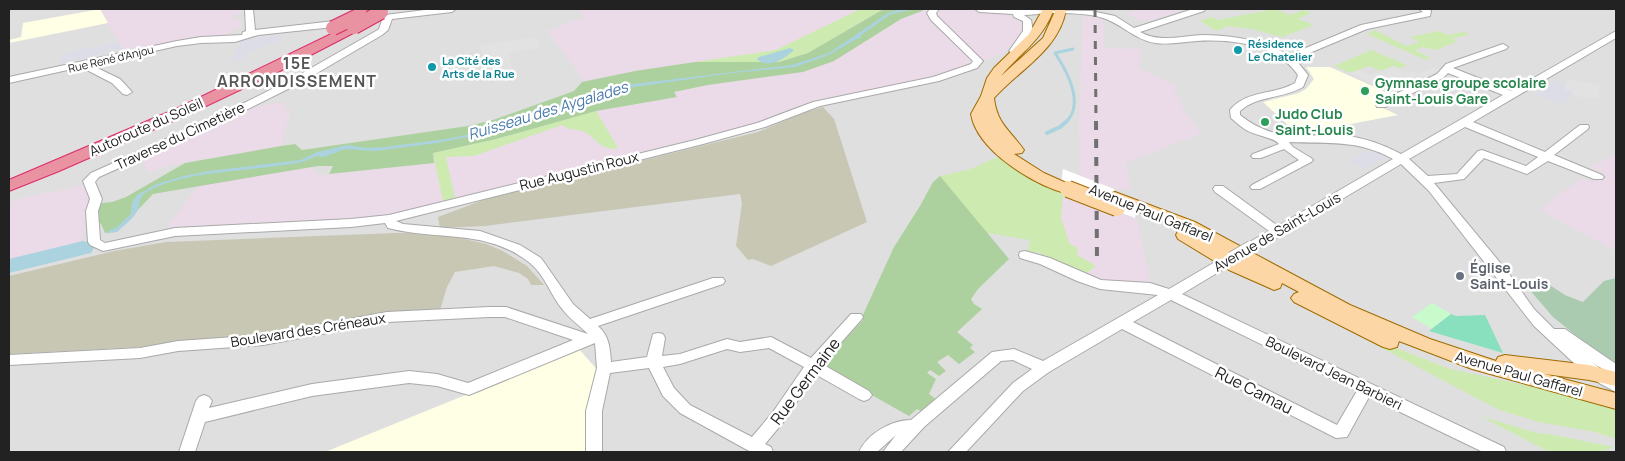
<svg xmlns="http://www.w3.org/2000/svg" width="1625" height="461" font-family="Manrope,sans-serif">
	<rect width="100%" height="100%" fill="#f2efe9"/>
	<rect fill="#e0dfdf" x="9" y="9" width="1607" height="443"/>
	<g fill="#ebdbe8">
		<polygon points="100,9 242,10 242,13 231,16 232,19 241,19 242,27 222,36 125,53"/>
		<polygon points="577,9 1006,9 1006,14 1021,20 1025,31 1002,54 937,76 808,103 755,124 455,198 445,157 474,156 562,125 567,129 584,131 602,147 618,148 596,111 580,101 597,96 547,31 585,17"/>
		<polygon points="1141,9 1187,9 1148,21 1137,19 1127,13"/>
		<polygon points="1083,16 1103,18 1105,48 1141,49 1141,61 1139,68 1178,86 1173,89 1185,112 1201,133 1125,163 1131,189 1114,189 1080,176 1079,127"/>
		<polygon points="285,102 284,110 291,109 281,146 172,165 147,172 148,170 140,158 222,119 233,118 243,113 244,109"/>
		<polygon points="1616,154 1616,251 1547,214 1541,208 1582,178 1592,182 1604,173 1590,167"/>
		<polygon points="434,163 443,201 400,212 366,218 167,227 199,185 313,167 315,173 324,175"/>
		<polygon points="82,185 88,197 88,219 82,223 84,224 84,235 80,241 75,246 9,261 9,202 46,192 47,194"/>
		<polygon points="1057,188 1137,219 1150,283 1109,283 1083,276 1095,266 1077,255 1069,243 1061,217 1063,195"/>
	</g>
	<g fill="#ffffe5">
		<polygon points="100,9 108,23 9,43 9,40 21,37 23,23"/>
		<polygon points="1306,67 1330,67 1392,95 1374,104 1398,115 1298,134 1263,102 1299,93 1306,89 1314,79"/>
		<polygon points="579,349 599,372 588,420 588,452 325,452"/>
	</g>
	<g fill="#c7c7b4">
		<polygon points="823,107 834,119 867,222 771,266 753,259 748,260 736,246 742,203 740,194 485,226 440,228 438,217 486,199 758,132 803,113"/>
		<polygon points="396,233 428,233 456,237 486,244 503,251 527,266 544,285 531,285 528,279 519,273 494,266 455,272 447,287 440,310 388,312 269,334 174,342 159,346 9,354 9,276 114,251 166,242"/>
	</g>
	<g fill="#cdebb0">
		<polygon points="860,9 888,9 882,10 808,53 779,62 695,62 776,50"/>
		<polygon points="1275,9 1290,15 1303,10 1311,13 1298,19 1314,25 1282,37 1252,29 1227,26 1217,31 1200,21 1211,17 1218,20"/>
		<polygon points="1375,30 1406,46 1420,42 1410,37 1439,31 1448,35 1464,32 1469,35 1453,38 1456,42 1436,50 1423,47 1415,50 1430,58 1426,60 1367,34"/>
		<polygon points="1371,50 1407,65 1399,69 1393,66 1382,71 1369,66 1350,73 1334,66"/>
		<path d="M596 111 618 148C601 152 598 138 584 132 577 128 569 131 562 125L474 156 446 157 455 198 443 201 433 153 496 139Z"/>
		<polygon points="1004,157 1057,188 1063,195 1061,217 1069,243 1078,248 1077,255 1096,266 1083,276 1041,256 1041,253 1028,251 1030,240 987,233 940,176 971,169 992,159"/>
		<polygon points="1342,327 1450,369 1591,399 1592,402 1616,407 1616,439 1595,432 1539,422 1499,410"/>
		<polygon points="1480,416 1537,433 1549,434 1614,447 1601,452 1549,452"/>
	</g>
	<g fill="#add19e">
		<polygon points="888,9 923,9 922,11 901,19 834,61 803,72 708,85 674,92 677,97 596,111 496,139 433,153 434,163 329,174 333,166 318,166 153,194 117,232 105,233 101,224 95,217 96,208 102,203 112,202 126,197 185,163 281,146 295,144 302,150 468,126 493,120 574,91 582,82 635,71 695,62 779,62 808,53 882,10"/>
		<polygon points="940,176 1009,259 978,289 971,299 974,304 982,309 957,332 973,345 970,348 975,352 959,364 948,355 937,362 946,371 939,376 930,370 927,373 936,379 929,394 937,400 923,412 917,409 909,416 820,366 863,320 861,319 894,247 920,206 933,182"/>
	</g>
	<polygon fill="#aacbaf" points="1616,278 1616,363 1584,342 1553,317 1528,288 1545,282 1565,295 1583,302 1604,281"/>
	<polygon fill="#c8facc" points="1432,303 1451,314 1432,329 1412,317"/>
	<polygon fill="#88e0be" points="1451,314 1456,316 1485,315 1503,353 1429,331"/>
	<g fill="#e2e2e2">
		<polygon points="536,37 539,40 539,48 509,53 512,70 485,74 480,45"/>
		<polygon points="1393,66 1405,71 1420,73 1434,67 1444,71 1400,96 1350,73 1359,70 1372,75"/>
		<polygon points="1568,79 1601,85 1597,99 1588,97 1587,99 1571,94 1573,92 1564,89"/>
	</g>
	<g fill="#dddde8">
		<polygon points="279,35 282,37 281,40 270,45 262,46 242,57 247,57 231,63 237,48 242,40"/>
		<polygon points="118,42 123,49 60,64 61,54"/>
		<polygon points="1555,81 1566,85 1564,89 1573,92 1565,105 1534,95"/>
		<polygon points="1371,149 1383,155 1385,158 1364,169 1349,161"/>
	</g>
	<g fill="#aad3df">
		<path d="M902 9H916L891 14 861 35 860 39H856L829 55 795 67 732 73 634 87 575 101 493 132 437 143 375 151 345 149 324 157 316 156C306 163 290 164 276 166 237 172 180 172 145 193 137 199 141 206 136 213 132 220 123 226 117 232L105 233 117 227 131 214 132 203 137 195 157 184 184 176 209 171 301 160 317 152 347 145 366 148 385 147 446 139 492 130 584 97 634 84 792 65 829 53 888 13Z"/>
		<path d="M790 48 794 50C785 58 769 70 757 59L759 57Z"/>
	</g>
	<polygon fill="#fff" points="1063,169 1114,189 1116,205 1136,212 1135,218 1057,188 1061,184"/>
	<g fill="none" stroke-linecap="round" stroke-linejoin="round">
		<path stroke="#aad3df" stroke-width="3" d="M1066 122C1085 104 1067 71 1055 53L1073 49"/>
		<polyline stroke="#aad3df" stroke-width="4" points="1047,133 1060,127 1067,121"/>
		<g fill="#aad3df" fill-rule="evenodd">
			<path d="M1010 9H1043V10L1041 13C1032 15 1021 14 1012 12Z"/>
			<polygon points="83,241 91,243 94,248 91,253 9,273 9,259"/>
		</g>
		<defs>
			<g id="minor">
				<polygon points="245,9 253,9 255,30 343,20 347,23 343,26 258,35 235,42 201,43 177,46 91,65 120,79 132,92 127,95 123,94 112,83 81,67 9,83 9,77 177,41 201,37 242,35 243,32 246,31"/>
				<path d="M433 9H456L452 12 392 19 388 30 382 35 300 83 230 118 99 177 95 182 102 199 98 211 100 240 105 243 175 228 351 219 389 215 695 140 757 123 813 102 933 77 971 64 973 61 931 20 927 13 930 9H939L936 13 937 16 983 61 977 68 939 81 820 106 765 127 703 144 396 221 403 224 480 231 520 245 541 258 573 304 590 319 713 278H723L725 281 723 284 598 326C609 336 610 347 611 362L647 357 653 334 658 333 663 334 665 338 662 356 680 354 727 339 740 342 771 337 811 358 851 314H861L863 317 861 320 822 364 869 391 872 395 869 399 864 401 859 399 815 374 785 420 765 444 771 447 773 452H751L680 413 663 396 649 368 610 373 602 411V452H586V411L597 368 595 343 469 395 437 386 409 383 312 396 205 422 195 452H179L196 401 199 397 204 395 209 397 212 401 209 408 312 384 409 371 437 374 468 383 573 340 505 317H489L387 322 263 345 178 351 140 358 9 365V355L140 348 178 341 263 335 387 312 489 307H506L588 334C580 326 570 319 563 310 551 296 545 275 530 263 486 228 437 241 388 228L385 223 351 227 175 236 103 251 90 245 88 242 86 211 90 199 83 181 91 173 222 114 292 79 376 31 379 29 382 20H377V16ZM769 348 804 367 773 412 752 437 690 405 674 388 663 367 680 364 727 349 740 352Z"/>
				<path d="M975 9 1091 11 1115 16 1134 28 1193 9H1205L1204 11 1140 32C1160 43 1181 36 1202 35 1232 35 1262 40 1289 55L1361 25 1423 12 1419 9H1429L1431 11 1430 16 1367 29 1295 59 1308 75 1303 87C1283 99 1257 95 1240 111V115C1278 145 1303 132 1347 136 1366 138 1384 145 1401 154L1503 95 1448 73 1443 78 1385 107H1377L1376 105 1377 103 1437 74 1446 64 1503 44 1508 47 1506 49 1453 68 1511 91 1616 31V38L1473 122 1545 152 1580 125H1588L1589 127 1588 129 1554 155 1602 175 1604 177 1602 179H1594L1548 161 1527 174 1484 158 1464 179 1434 183 1507 271 1534 309 1554 329H1565L1616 364V377L1591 362 1616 379V392L1599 383 1576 365 1534 326 1429 191 1401 164 1256 250H1246L1245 247 1246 244 1269 231 1215 192 1213 189 1215 186H1223L1278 226 1393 159C1357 139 1328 144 1289 142L1293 147 1311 158 1313 160 1311 162 1260 189H1252L1250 187 1252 185 1299 160 1284 149 1261 158H1253L1251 156 1253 154 1279 144C1273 137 1257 136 1248 131 1242 128 1237 123 1231 118L1230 110C1246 90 1274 95 1295 83L1298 75C1277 44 1232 39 1197 41 1183 42 1169 45 1155 43 1135 40 1122 24 1103 18 1087 13 1067 13 1050 13 1041 13 1033 15 1024 15L1031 20 1033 31 1017 53 1014 54 1009 51 1023 31V21L1014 17 1013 14 979 12ZM1465 127 1538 157 1526 166 1482 150 1478 151 1457 174 1428 176 1409 159Z"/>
				<path d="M1025 251 1050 258 1101 280 1150 283 1169 289 1227 255H1237L1238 258 1237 261 1182 294 1504 447 1506 452H1483L1369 397 1347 437 1336 438 1122 329 1049 372 1023 391 966 452H948L1013 383 1032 369 1013 360 1001 361 924 427 901 452H883L896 435 877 452H859C867 434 891 420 911 420L992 352 1014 349 1043 361 1158 295 1100 289 1077 281 1040 264 1020 258 1019 255 1020 252ZM1171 300 1357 391 1337 425 1133 322Z"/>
			</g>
			<g id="major">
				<path d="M1043 9H1054C1042 41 1021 52 1001 76L1043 38 1056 9H1066C1060 49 1019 70 994 98 997 124 1010 130 1024 150L1022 153 1014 154 1044 173 1073 186 1076 189 1073 192 1068 194C1034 185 977 151 971 114L981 96 987 78 994 68 1029 34Z"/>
				<polygon points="1115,192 1195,222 1350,305 1430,339 1496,361 1498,357 1505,355 1589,365 1616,372 1616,386 1589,380 1545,374 1616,393 1616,409 1472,369 1399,341 1397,347 1390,349 1383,347 1294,302 1291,298 1294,294 1299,292 1282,283 1280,288 1274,290 1229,270 1178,239 1176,235 1178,231 1184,230 1110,200 1107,197 1110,194"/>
			</g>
			<g id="highway">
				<polygon points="362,9 378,9 365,18 355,18 353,15"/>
				<polygon points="354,23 361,27 359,30 274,74 189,114 59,171 9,191 9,180 178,108"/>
			</g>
		</defs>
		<use href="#minor" stroke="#a9a9a9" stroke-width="2"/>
		<use href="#major" stroke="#a06b00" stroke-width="2"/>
		<use href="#highway" stroke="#dc2a67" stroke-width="2"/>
		<use href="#minor" fill="#fff" fill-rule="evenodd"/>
		<use href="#major" fill="#fcd6a4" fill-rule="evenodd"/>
		<use href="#highway" fill="#e892a2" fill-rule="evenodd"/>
		<polyline stroke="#707070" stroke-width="3" stroke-dasharray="8 8" stroke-linecap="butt" points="1095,9 1096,122"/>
		<polyline stroke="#707070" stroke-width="4" stroke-dasharray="9 9" stroke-linecap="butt" points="1096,121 1097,262"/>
		<defs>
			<polyline id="minor-bridge" points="1232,258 1251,247"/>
			<polyline id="major-bridge" points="1068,189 1117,208"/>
			<g id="highway-bridge">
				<polyline points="354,27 381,12"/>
				<polyline points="333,28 360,15"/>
			</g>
		</defs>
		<use href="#minor-bridge" stroke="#a9a9a9" stroke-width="14" stroke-linecap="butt"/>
		<use href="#major-bridge" stroke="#a06b00" stroke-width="18" stroke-linecap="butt"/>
		<use href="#highway-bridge" stroke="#dc2a67" stroke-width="16" stroke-linecap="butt"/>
		<use href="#minor-bridge" stroke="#fff" stroke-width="12"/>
		<use href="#major-bridge" stroke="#fcd6a4" stroke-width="16"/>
		<use href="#highway-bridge" stroke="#e892a2" stroke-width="14"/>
	</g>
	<g fill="#0f9aa8" stroke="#fff" stroke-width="2">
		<circle cx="1238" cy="50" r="5"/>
		<circle cx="432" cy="67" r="5"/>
	</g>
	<g fill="#2e9e5b" stroke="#fff" stroke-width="2">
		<circle cx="1365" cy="91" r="5"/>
		<circle cx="1265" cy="122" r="5"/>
	</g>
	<circle fill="#6b7280" stroke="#fff" stroke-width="2" cx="1460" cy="276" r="5"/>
	<g text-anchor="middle" stroke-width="5" stroke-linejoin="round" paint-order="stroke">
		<g font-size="11" font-weight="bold" fill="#0d838f" stroke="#fff" text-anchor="start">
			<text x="1248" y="48">Résidence<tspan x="1248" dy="13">Le Chatelier</tspan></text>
			<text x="442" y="65">La Cité des<tspan x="442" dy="13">Arts de la Rue</tspan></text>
		</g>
		<g font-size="11" fill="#222" stroke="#fff">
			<text transform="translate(111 59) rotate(-13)" y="4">Rue René d'Anjou</text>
		</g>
		<g font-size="14" font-weight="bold" fill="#27864d" stroke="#fff" text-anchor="start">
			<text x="1375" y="88">Gymnase groupe scolaire<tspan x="1375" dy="16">Saint-Louis Gare</tspan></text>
			<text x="1275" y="119">Judo Club<tspan x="1275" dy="16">Saint-Louis</tspan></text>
		</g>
		<g font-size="14" fill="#222" stroke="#fff">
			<text transform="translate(146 127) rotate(-24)" y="5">Autoroute du Soleil</text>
			<text transform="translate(180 136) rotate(-25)" y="5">Traverse du Cimetière</text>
			<text transform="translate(579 171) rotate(-14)" y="5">Rue Augustin Roux</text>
			<text transform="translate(1151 213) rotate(22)" y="5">Avenue Paul Gaffarel</text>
			<text transform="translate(1277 232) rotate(-30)" y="5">Avenue de Saint-Louis</text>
			<text transform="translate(308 330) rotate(-9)" y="5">Boulevard des Créneaux</text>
			<text transform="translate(1334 373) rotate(26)" y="5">Boulevard Jean Barbieri</text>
			<text transform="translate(1519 374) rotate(16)" y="5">Avenue Paul Gaffarel</text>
		</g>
		<g font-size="14" font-weight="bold" fill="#5b616d" stroke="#fff" text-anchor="start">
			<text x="1470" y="273">Église<tspan x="1470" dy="16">Saint-Louis</tspan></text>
		</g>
		<g font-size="15" font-style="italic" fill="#4a7aab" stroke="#fff">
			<text transform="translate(548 111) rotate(-17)" y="5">Ruisseau des Aygalades</text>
		</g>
		<g font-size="16" font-weight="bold" letter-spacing="1" fill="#555" stroke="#fff">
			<text x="297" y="69">15E<tspan x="297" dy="18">ARRONDISSEMENT</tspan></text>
		</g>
		<g font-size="16" fill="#222" stroke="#fff">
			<text transform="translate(805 381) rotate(-53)" y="6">Rue Germaine</text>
			<text transform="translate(1254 390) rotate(27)" y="6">Rue Camau</text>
		</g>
	</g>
	<rect width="1625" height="461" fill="none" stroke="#222222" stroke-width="20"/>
</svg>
